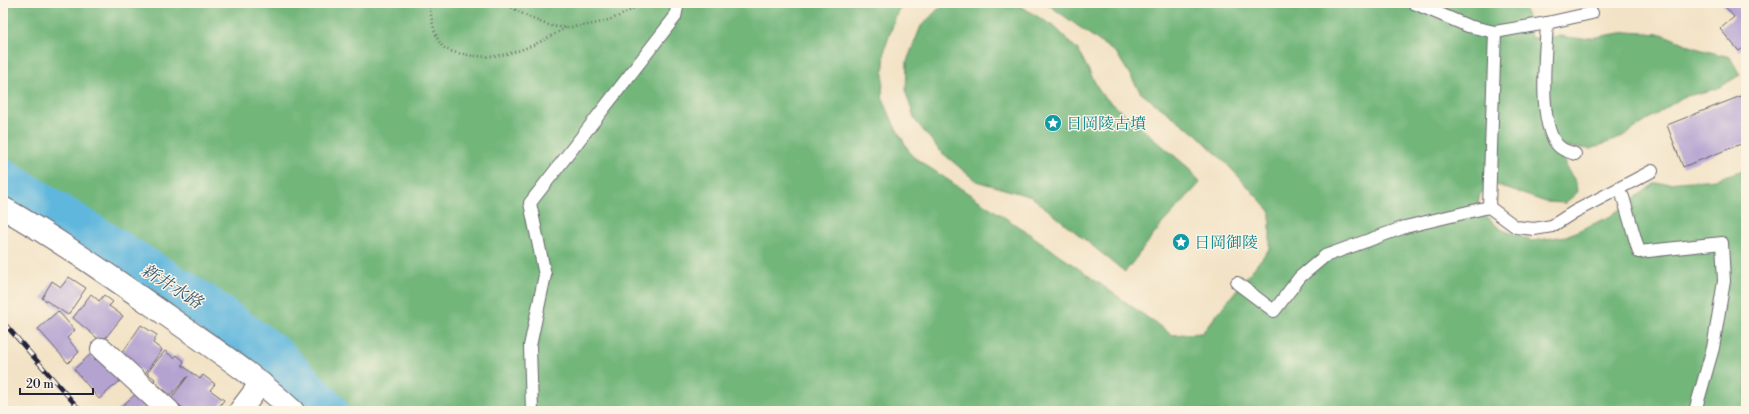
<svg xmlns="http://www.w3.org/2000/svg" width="1749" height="414" font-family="'Libre Bodoni','Noto Serif JP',serif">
	<rect width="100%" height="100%" fill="#fcf5e5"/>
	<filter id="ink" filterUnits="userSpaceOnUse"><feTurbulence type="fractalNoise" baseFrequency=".025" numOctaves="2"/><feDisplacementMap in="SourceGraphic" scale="8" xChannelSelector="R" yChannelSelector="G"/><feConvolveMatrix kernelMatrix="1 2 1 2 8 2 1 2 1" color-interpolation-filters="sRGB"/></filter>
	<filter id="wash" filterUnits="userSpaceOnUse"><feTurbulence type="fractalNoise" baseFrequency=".012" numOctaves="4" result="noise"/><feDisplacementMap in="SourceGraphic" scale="16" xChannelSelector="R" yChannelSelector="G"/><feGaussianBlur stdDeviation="0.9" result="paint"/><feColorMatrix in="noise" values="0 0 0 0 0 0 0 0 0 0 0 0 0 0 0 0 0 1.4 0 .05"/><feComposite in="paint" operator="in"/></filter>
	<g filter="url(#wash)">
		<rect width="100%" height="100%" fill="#f3e3c6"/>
		<g fill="#72b67a" stroke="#4a6c5a">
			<polygon points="3,3 907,3 898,10 885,48 882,96 894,125 912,156 1034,237 1172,335 1202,333 1270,248 1270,211 1225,162 1196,134 1141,93 1117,54 1046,3 1528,3 1525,7 1531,38 1560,36 1583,39 1627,32 1662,34 1695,48 1730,57 1740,75 1716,89 1683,97 1620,138 1590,149 1566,147 1565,166 1576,182 1577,193 1565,203 1546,202 1493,184 1480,194 1477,207 1500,229 1532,241 1566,236 1609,217 1654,184 1716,179 1746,169 1746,411 319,411 252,348 167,283 3,176"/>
			<polygon points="956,3 1013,3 1024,8 1056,28 1078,50 1101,94 1190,169 1200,183 1162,224 1125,272 1032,197 976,181 940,151 915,120 906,93 907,61 921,26 942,5"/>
		</g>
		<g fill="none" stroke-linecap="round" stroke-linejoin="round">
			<polyline stroke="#60b7dd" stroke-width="44" points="3,181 204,306 273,356 326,411"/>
		</g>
		<g id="blocks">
			<g fill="#b4a3d1">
				<polygon points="1722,3 1746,3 1746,46 1739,51 1720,29 1734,17"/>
				<polygon points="1746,94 1746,142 1683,167 1667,125"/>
				<polygon points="69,277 86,288 68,315 42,298 52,281 61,287"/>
				<polygon points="91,294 99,301 104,295 113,302 109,306 123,316 102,342 73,318"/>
				<polygon points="58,311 75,330 67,338 79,352 68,363 38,329"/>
				<polygon points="141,325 157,335 153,343 162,350 145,373 120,356"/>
				<polygon points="165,351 174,358 177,355 184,361 182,365 200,379 203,375 215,384 210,390 224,400 216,411 187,411 171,399 188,376 171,395 154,382 155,379 147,373"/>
				<polygon points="91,354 95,360 102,355 122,379 99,399 74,369"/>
				<polygon points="137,393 152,411 116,411"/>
			</g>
		</g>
	</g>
	<g filter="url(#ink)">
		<use href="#blocks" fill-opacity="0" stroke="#6b666c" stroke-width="1"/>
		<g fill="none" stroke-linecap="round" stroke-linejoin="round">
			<defs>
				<g id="service">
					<polyline points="1414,3 1468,26 1495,32 1489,207"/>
					<path d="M1547 23C1546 50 1536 131 1561 148 1565 151 1571 152 1575 154"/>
					<polyline points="1495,32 1547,23 1592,13"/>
					<polyline points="1623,197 1639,252 1722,243 1724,281 1713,348 1695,411"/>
					<polyline points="1489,207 1516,227 1534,229 1552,226 1574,212 1652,171"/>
					<polyline points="1237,283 1274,311 1300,277 1325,256 1405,227 1489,207"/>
					<polyline points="532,411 530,346 545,275 530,203 675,17 678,3"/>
				</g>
				<g id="minor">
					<polyline points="102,349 169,411"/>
					<polyline points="240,411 261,383"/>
				</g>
				<path id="tertiary" d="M3 208C61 241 114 279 169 317 211 347 255 375 293 411"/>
			</defs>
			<use href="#service" stroke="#6b666c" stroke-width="14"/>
			<use href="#minor" stroke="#6b666c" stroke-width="24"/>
			<use href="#tertiary" stroke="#6b666c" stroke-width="24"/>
			<g stroke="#6b666c" stroke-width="2.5" stroke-dasharray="1 3" stroke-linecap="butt">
				<path d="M429 3C431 15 434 38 443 47 448 51 456 53 463 54 501 63 535 46 567 27"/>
				<path d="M505 3C516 11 539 23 552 26 574 31 625 20 639 3"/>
			</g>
			<use href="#service" stroke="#fff" stroke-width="12"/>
			<use href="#minor" stroke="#fff" stroke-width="22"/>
			<use href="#tertiary" stroke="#fff" stroke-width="22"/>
			<defs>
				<polyline id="rail" points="3,322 81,411"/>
			</defs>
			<use href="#rail" stroke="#22223b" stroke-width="4.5"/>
			<use href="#rail" stroke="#fcf5e5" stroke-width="3" stroke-dasharray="9" stroke-linecap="butt"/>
		</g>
	</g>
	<defs>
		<symbol id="sight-disc" viewBox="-11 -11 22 22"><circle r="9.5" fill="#0f9aa8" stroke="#fcf5e5"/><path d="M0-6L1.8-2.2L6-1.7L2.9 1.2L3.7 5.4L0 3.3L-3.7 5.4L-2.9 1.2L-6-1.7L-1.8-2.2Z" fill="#fff"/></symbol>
	</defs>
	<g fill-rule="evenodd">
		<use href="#sight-disc" x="1043" y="113" width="20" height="20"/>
		<use href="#sight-disc" x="1171" y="232" width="20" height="20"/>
	</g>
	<g text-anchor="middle" stroke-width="3" stroke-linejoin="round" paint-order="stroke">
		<g font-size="16" fill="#0d838f" stroke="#fcf5e5" text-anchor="start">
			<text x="1066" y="129">日岡陵古墳</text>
			<text x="1194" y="248">日岡御陵</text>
		</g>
		<g font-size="17" font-style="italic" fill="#385674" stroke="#fcf5e5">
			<text transform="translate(172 286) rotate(32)" y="6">新井水路</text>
		</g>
	</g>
	<rect width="1749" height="414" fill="none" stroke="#fcf5e5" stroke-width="16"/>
	<path d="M20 388v6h73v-6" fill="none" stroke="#22223b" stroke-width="2"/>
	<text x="26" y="388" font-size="12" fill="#22223b" stroke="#fcf5e5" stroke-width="3" paint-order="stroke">20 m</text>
</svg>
